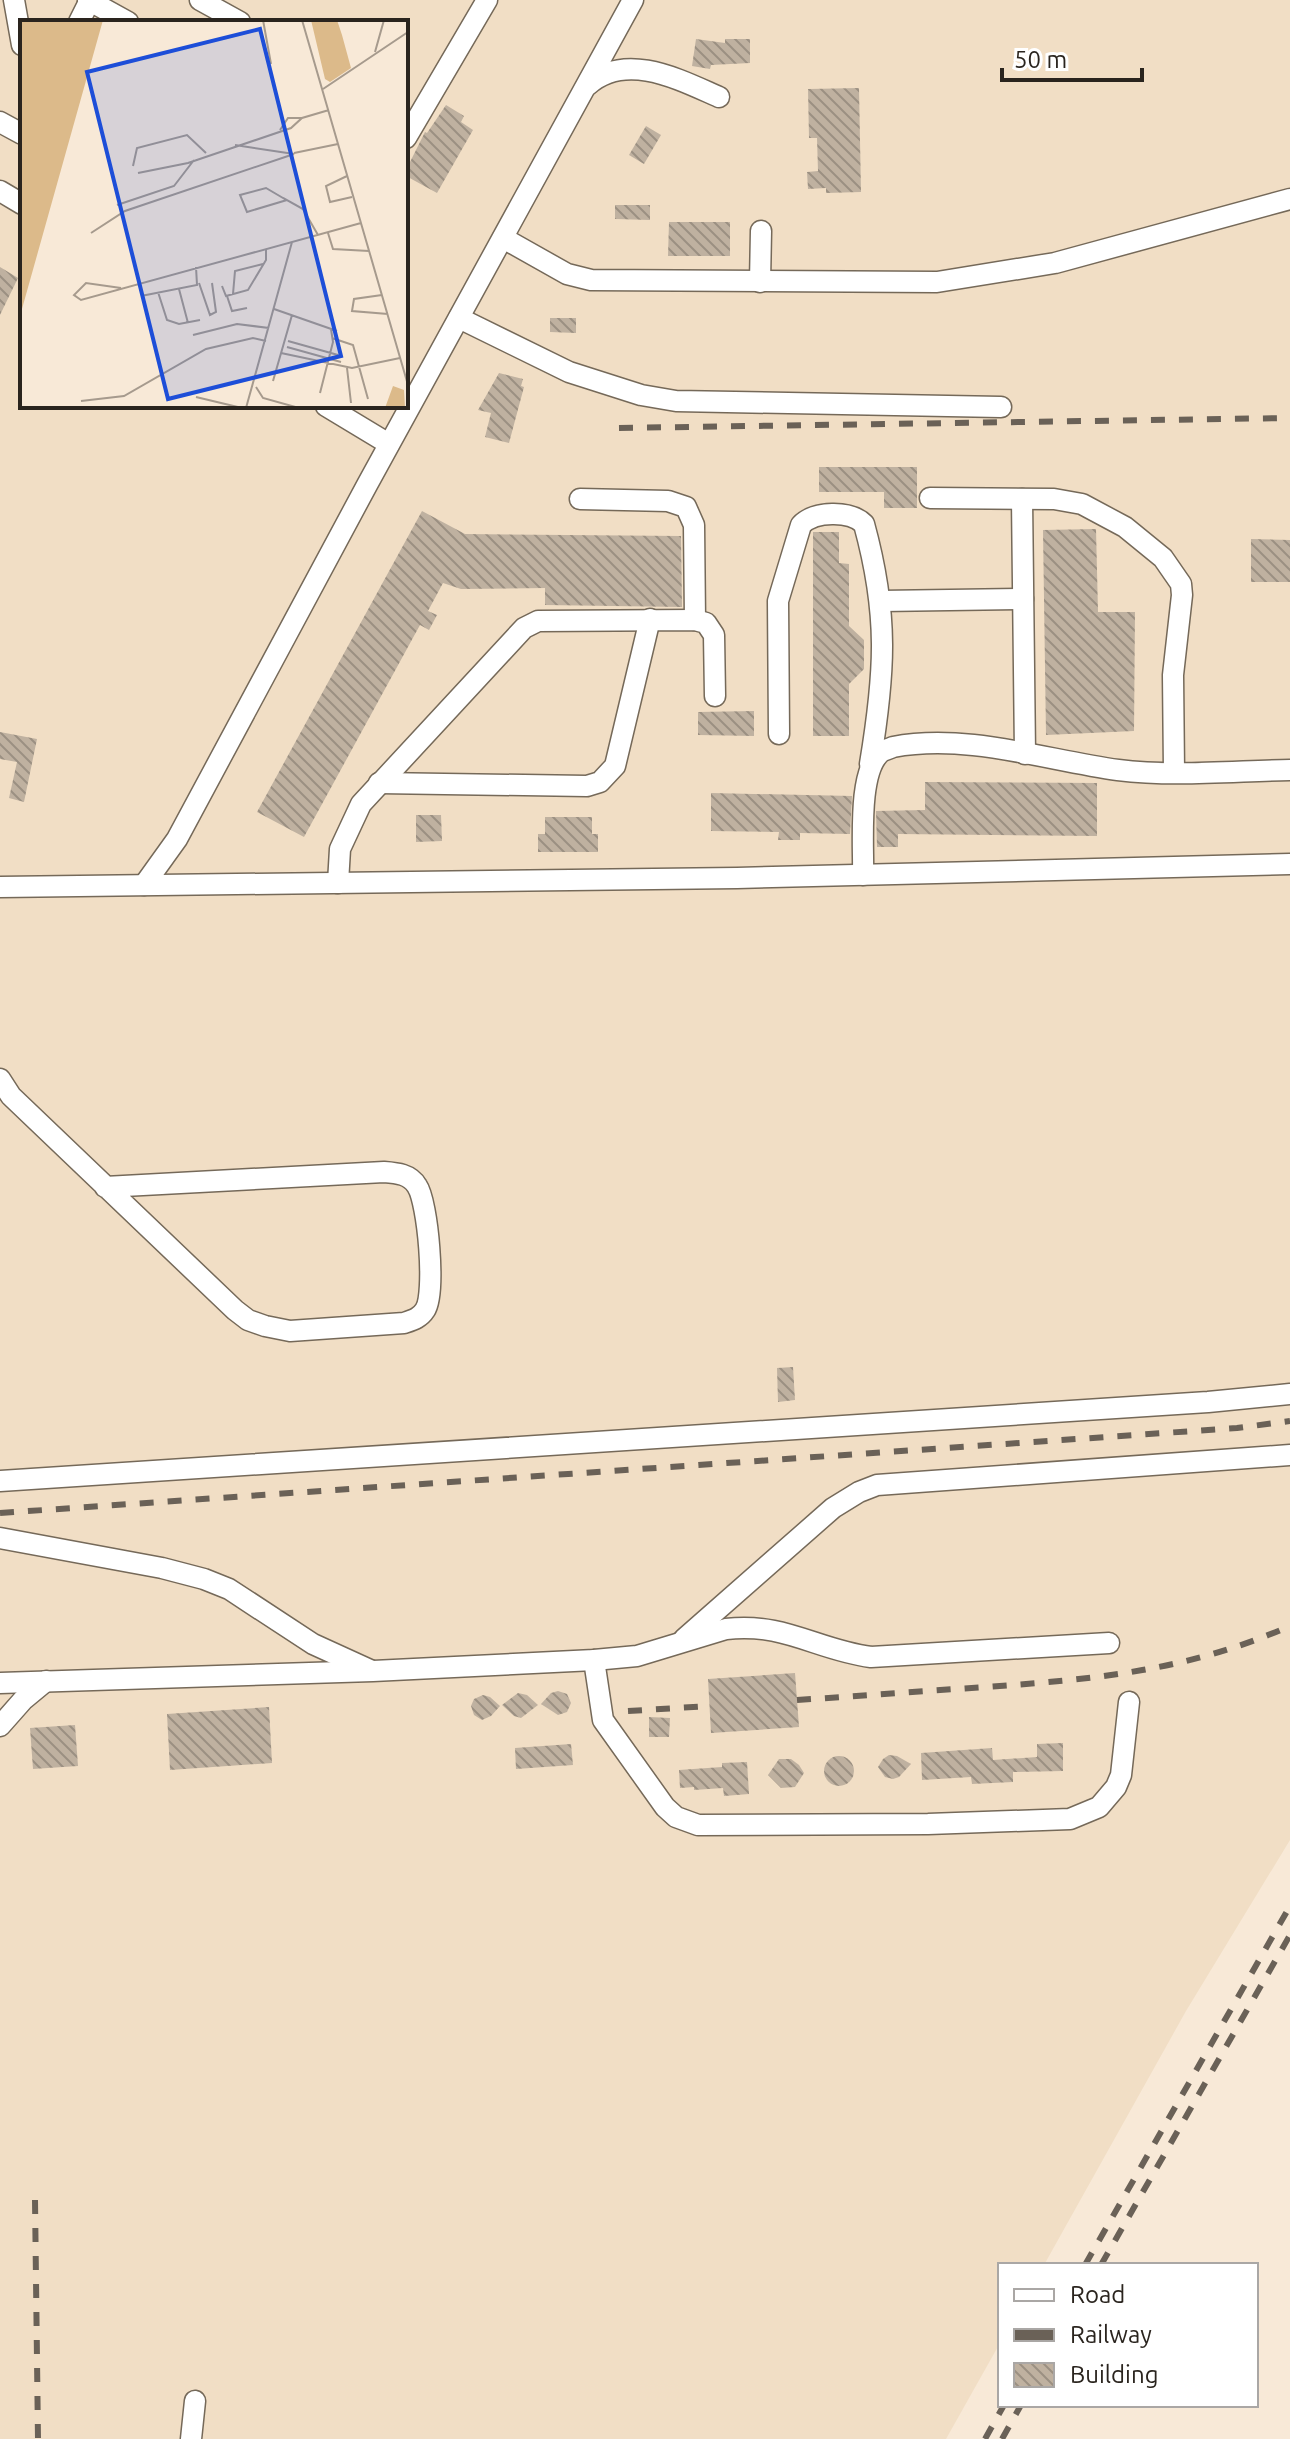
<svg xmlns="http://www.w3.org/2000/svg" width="1290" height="2439" font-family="Ubuntu,sans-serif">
	<defs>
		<pattern id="building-back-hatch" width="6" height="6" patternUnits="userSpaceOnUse" patternTransform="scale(2)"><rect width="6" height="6" fill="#bfb1a0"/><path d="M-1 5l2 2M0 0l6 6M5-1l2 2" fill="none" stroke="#9b9082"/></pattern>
	</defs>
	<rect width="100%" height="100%" fill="#f8e9d7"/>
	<path fill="#f1dec5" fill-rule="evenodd" d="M0 0H1290V1840L1186 2011 1044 2265H1000V2343L946 2439H0ZM22 22H406V406H22Z"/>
	<g fill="url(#building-back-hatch)">
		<polygon points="696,39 725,43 725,39 750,39 750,63 711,65 710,69 692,66"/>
		<polygon points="859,88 861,192 826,193 826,188 808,189 807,172 818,171 817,138 809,138 808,89"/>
		<polygon points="446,105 464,116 461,122 473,130 437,193 406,176 406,170 425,132 427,133"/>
		<polygon points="646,126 661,135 644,164 629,155"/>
		<polygon points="615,205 650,205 650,220 615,219"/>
		<polygon points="669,222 730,222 730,256 668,256"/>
		<polygon points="0,267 18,278 0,315"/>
		<polygon points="550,318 576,318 576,333 550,332"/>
		<polygon points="499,373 523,379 521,386 524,387 509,443 485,437 491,413 478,410"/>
		<polygon points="819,467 917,467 917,508 884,508 884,492 819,492"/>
		<polygon points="422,511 465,534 681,536 682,607 545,605 545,588 461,589 443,583 428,611 437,615 429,630 420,625 304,837 257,812"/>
		<polygon points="1096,529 1098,612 1135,612 1134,731 1046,735 1043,530"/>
		<polygon points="813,532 839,532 839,563 849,564 849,626 864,640 864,669 849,684 849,736 813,736"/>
		<polygon points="1251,539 1290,540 1290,582 1251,582"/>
		<polygon points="754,711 754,736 698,735 698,712"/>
		<polygon points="0,732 37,739 24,802 9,798 17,762 0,759"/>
		<polygon points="925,782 1097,783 1097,836 898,834 898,847 877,847 876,811 925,810"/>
		<polygon points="711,793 852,796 850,834 800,833 800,840 778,840 779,832 711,831"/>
		<polygon points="416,815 441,815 442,841 416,842"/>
		<polygon points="545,817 592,817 592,834 598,834 598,852 538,852 538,834 545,834"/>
		<polygon points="793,1367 795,1400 778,1402 777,1368"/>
		<polygon points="795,1673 799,1727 711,1733 708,1679"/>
		<polygon points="558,1691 567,1694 571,1703 567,1712 558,1715 541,1704 551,1693"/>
		<polygon points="518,1693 527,1695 538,1705 521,1718 514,1716 502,1705"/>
		<polygon points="483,1695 490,1697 500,1706 491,1716 482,1720 474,1715 471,1706 474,1699"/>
		<polygon points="269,1707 272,1763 170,1770 167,1714"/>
		<polygon points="649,1717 670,1718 669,1737 649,1737"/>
		<polygon points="75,1725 78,1766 33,1769 30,1728"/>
		<polygon points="1063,1743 1063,1771 1013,1772 1013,1782 972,1784 971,1777 922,1780 921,1753 992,1748 993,1760 1037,1757 1037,1744"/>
		<polygon points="571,1744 573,1765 516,1769 515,1748"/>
		<polygon points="889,1755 897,1756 911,1764 899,1777 893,1779 885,1777 878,1767 883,1759"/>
		<circle cx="839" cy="1771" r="15"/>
		<polygon points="779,1759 791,1759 799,1765 804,1773 795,1787 781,1788 768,1775"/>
		<polygon points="747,1762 749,1794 724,1796 723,1788 694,1790 694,1787 680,1788 679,1770 722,1767 722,1763"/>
	</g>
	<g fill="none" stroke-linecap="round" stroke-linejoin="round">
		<defs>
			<g id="minor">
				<polyline points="14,0 22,45"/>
				<polyline points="88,0 128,22"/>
				<polyline points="200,0 240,22"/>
				<polyline points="79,22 90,0"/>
				<path d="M588 85C626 51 680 80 719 97"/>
				<polyline points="0,122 22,134"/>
				<polyline points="406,138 487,0"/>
				<polyline points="0,191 22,204"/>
				<polyline points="503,238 567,274 591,280 937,282 1055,263 1290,199"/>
				<polyline points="760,282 761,231"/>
				<polyline points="459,318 569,372 641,395 676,401 1001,407"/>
				<polyline points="326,406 389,444"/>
				<polyline points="930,498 1054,499 1082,504 1125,527 1163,558 1181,584 1182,595 1173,675 1174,771"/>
				<polyline points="580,499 668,501 686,507 694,525 695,620"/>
				<polyline points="1022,499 1025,754"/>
				<polyline points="881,601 1023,599"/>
				<path d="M779 734 778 601 801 525C814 511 850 510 864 524 889 615 885 673 870 764"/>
				<polyline points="379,783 587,786 600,782 615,766 650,619"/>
				<path d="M863 875C864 846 857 772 881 752 884 750 889 749 893 747 967 733 1045 760 1118 770 1173 777 1234 771 1290 770"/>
				<polyline points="338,883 340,849 361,804 524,628 538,621 695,620 706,623 714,635 715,696"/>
				<polyline points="144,885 177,839 367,485 633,0"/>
				<polyline points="0,887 737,878 1290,864"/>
				<path d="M0 1079 11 1096 235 1310 248 1320 265 1326 290 1331 404 1323C413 1320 420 1318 425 1310 436 1294 428 1202 417 1186 410 1174 397 1173 384 1172L105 1187"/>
				<polyline points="0,1481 1208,1402 1290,1394"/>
				<polyline points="0,1538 162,1568 204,1579 229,1589 313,1644 370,1670"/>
				<polyline points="684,1639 833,1508 859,1492 877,1485 1290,1455"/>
				<polyline points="594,1660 603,1720 665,1807 676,1817 698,1825 928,1824 1070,1819 1099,1807 1116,1787 1121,1775 1129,1702"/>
				<path d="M0 1683 373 1671 594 1660 637 1656 726 1629C784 1622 817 1650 871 1657L1109 1643"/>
				<polyline points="0,1726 23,1700 46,1681"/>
				<polyline points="191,2439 195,2401"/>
			</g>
		</defs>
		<use href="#minor" stroke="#756959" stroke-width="23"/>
		<use href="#minor" stroke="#fff" stroke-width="20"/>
		<g stroke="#6a6157" stroke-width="6" stroke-dasharray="14 14" stroke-linecap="butt">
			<polyline points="619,428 1290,418"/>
			<polyline points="0,1513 1237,1428 1290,1421"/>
			<path d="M797 1700C860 1696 923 1691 986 1687 1096 1679 1187 1671 1290 1626"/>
			<polyline points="628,1711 710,1706"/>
			<polyline points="35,2200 38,2439"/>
			<polyline points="1085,2265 1290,1906"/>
			<polyline points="1101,2265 1290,1935"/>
			<polyline points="985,2439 1004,2405"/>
			<polyline points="1002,2439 1021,2405"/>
		</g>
	</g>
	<g transform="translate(20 20)">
		<rect width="388" height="388" fill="#f8e9d7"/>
		<path d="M0 0H83L0 296ZM291 0H317L322 15 331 48 310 62 305 59ZM373 366 384 370 385 388H365Z" fill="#dcba8a"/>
		<path fill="none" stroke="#a69a8d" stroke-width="2" d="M243 0 251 44M282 0 388 365M355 32 364 0M303 69 388 12M260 110 268 98H282M274 133 318 124M113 146 117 128 167 115 186 133M118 153 168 143 271 108 282 98 309 90M327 156 306 166 310 182 332 177M267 180 227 192 220 175 246 168 263 178 283 189 298 215M97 185 154 166 174 140M71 213 105 191 274 134 215 125M308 213 313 229 349 231M179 263 190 295 196 292 192 263M202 266 206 276 228 270 246 240V229M101 268 66 263 54 275 61 280 341 203M159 269 168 303M138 272 147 300 159 304 180 300M213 274 215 251 243 244M362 275 334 279 332 291 368 294M121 276 177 265 176 247M207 276 212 291 227 288M254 289 317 311M173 315 217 304 249 308M312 318 333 325 348 379M268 321 318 335M267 327 321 342M261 333 332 348 380 338M327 348 331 383M253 361 272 295M236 367 243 378 279 388M300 373 313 322 311 309M176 377 222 388M61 381 104 376 186 329 233 318 246 321M226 388 272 222"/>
		<path fill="#1d4ed8" fill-opacity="0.15" stroke="#1d4ed8" stroke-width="4" d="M240 9 321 336 148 379 67 52Z"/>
		<rect width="388" height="388" fill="none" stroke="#2a241e" stroke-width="4"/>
	</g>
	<rect x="998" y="2263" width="260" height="144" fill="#ffffff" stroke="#aaa7a5" stroke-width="2"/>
	<rect x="1014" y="2289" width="40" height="12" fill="#ffffff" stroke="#aaa7a5" stroke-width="2"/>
	<text x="1070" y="2303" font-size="24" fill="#2a241e">Road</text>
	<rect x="1014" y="2329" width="40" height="12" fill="#6a6157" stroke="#aaa7a5" stroke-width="2"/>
	<text x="1070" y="2343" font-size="24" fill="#2a241e">Railway</text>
	<rect x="1014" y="2363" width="40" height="24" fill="url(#building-back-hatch)" stroke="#aaa7a5" stroke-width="2"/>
	<text x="1070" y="2383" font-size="24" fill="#2a241e">Building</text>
	<path d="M1002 68v12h140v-12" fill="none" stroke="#2a241e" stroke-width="4"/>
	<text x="1014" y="68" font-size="24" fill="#2a241e" stroke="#ffffff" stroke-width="6" paint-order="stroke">50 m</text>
</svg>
